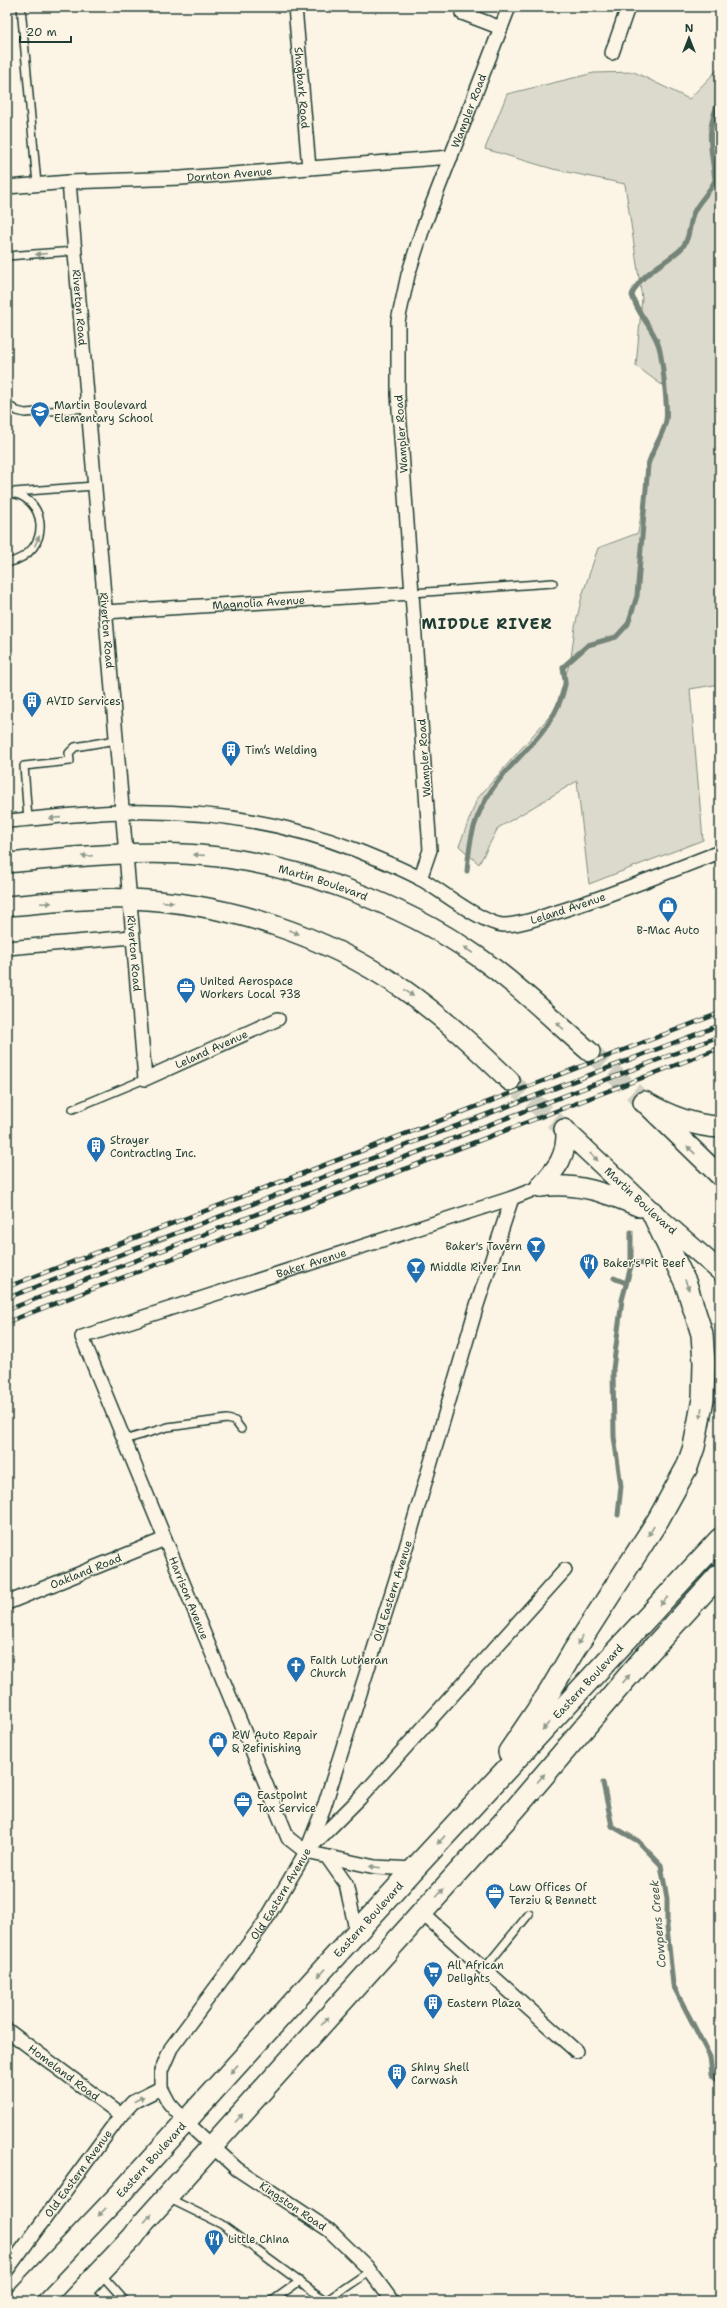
<svg xmlns="http://www.w3.org/2000/svg" width="727" height="2308" font-family="'Shantell Sans',sans-serif">
	<rect width="100%" height="100%" fill="#fcf5e5"/>
	<filter id="ink" filterUnits="userSpaceOnUse"><feTurbulence type="fractalNoise" baseFrequency=".025" numOctaves="2"/><feDisplacementMap in="SourceGraphic" scale="8" xChannelSelector="R" yChannelSelector="G"/><feConvolveMatrix kernelMatrix="1 2 1 2 8 2 1 2 1" color-interpolation-filters="sRGB"/></filter>
	<g filter="url(#ink)">
		<polygon fill="#dcdacc" stroke="#7e8c80" points="720,67 720,684 690,689 703,840 589,884 577,781 498,828 479,864 459,846 477,799 555,710 571,658 575,627 582,596 598,548 638,533 652,449 667,419 666,388 636,366 642,298 625,184 553,169 485,149 507,94 594,73 634,72 689,99"/>
		<g fill="none" stroke-linecap="round" stroke-linejoin="round">
			<g stroke="#758479" stroke-width="5">
				<path d="M467 871C469 846 472 824 485 801 508 758 554 737 565 685 566 681 563 672 563 667L588 645 616 637 628 624 637 596 648 465C652 450 664 434 666 420 668 410 662 353 658 344 652 326 637 314 632 295 640 273 665 264 681 249 690 239 689 226 693 214 698 201 710 193 715 180 711 145 705 132 720 98"/>
				<polyline points="631,1262 646,1264"/>
				<polyline points="614,1278 626,1283"/>
				<polyline points="618,1515 621,1486 614,1437 613,1369 622,1300 631,1266 631,1232"/>
				<polyline points="603,1783 612,1826 638,1841 661,1865 667,1899 667,1927 673,1985 710,2057 712,2074 720,2082"/>
			</g>
			<g stroke="#d0d0c2" stroke-width="19" stroke-dasharray="19 10" stroke-linecap="butt">
				<polyline points="590,1052 641,1099"/>
				<polyline points="510,1081 564,1129"/>
			</g>
			<defs>
				<g id="lane">
					<polyline points="21,7 37,184"/>
					<polyline points="7,256 75,251"/>
					<polyline points="7,404 17,411 25,413 88,408"/>
					<polyline points="14,492 94,486"/>
					<path d="M7 493C46 493 56 552 7 563"/>
					<polyline points="412,593 553,583"/>
					<polyline points="28,819 24,766 70,761 69,753 75,747 116,740"/>
					<polyline points="73,1109 145,1079"/>
					<polyline points="124,1440 168,1427 227,1419 235,1421 241,1429"/>
					<polyline points="484,1969 529,1914"/>
					<polyline points="168,2198 221,2224 326,2301"/>
					<polyline points="100,2273 125,2301"/>
					<polyline points="85,2290 97,2301"/>
					<polyline points="272,2301 300,2281"/>
					<polyline points="326,2301 370,2271"/>
				</g>
				<g id="street">
					<path id="s1" d="M295 7 309 168"/>
					<polyline points="462,7 462,13 501,28"/>
					<polyline points="612,53 628,7"/>
					<path id="s2" d="M69 182 145 1079 278 1019"/>
					<path id="s3" d="M7 187 69 182 181 178 451 157"/>
					<path id="s4" d="M105 612 412 593"/>
					<path id="s5" d="M7 821C46 818 85 813 123 812 202 810 282 821 356 850 378 859 401 868 421 879 440 890 483 924 503 925 520 925 538 918 554 913 610 896 665 873 720 852"/>
					<path id="s6" d="M420 879 430 850 398 395V321L408 275 423 228 509 7"/>
					<polyline points="7,948 132,937"/>
					<path id="s7" d="M7 1603 165 1539"/>
					<polyline points="310,1848 360,1798 565,1570"/>
					<polyline points="327,1857 346,1884 357,1934"/>
					<path id="s8" d="M414 1869 375 1867 306 1852 288 1838 82 1337 512 1198 540 1187"/>
					<polyline points="422,1913 576,2051"/>
					<path id="s9" d="M7 2030 121 2115"/>
					<path id="s10" d="M7 2270 121 2115 133 2102 161 2088"/>
					<path id="s11" d="M392 2301 367 2267 329 2230 237 2169 185 2121 169 2103 161 2088V2071L171 2048 264 1923 306 1852 324 1807 405 1551 477 1305 512 1198"/>
				</g>
				<g id="secondary">
					<path id="s12" d="M7 863C71 857 135 850 199 855 291 862 402 903 477 956 517 984 553 1020 590 1052"/>
					<path d="M7 906C47 903 90 897 131 899 227 903 323 934 403 989 442 1016 476 1048 510 1081"/>
					<polyline points="649,1107 720,1176"/>
					<path id="s13" d="M564 1129 652 1212 720 1271"/>
					<path d="M540 1187C578 1182 606 1193 640 1207"/>
					<path d="M540 1187C557 1168 567 1157 566 1130"/>
				</g>
				<g id="primary">
					<path d="M644 1102C668 1116 692 1126 720 1127"/>
					<polyline points="509,1752 549,1693 573,1652 658,1520 687,1467 694,1447 703,1399 704,1363 702,1334 686,1284 652,1212"/>
					<path id="s14" d="M18 2301 119 2195 414 1869 720 1539"/>
					<polyline points="72,2301 133,2237 144,2222 516,1808 642,1660 720,1574"/>
				</g>
			</defs>
			<use href="#lane" stroke="#1f3d34" stroke-width="10"/>
			<use href="#street" stroke="#1f3d34" stroke-width="16"/>
			<use href="#secondary" stroke="#1f3d34" stroke-width="22"/>
			<use href="#primary" stroke="#1f3d34" stroke-width="24"/>
			<use href="#lane" stroke="#fcf5e5" stroke-width="7"/>
			<use href="#street" stroke="#fcf5e5" stroke-width="13"/>
			<use href="#secondary" stroke="#fcf5e5" stroke-width="19"/>
			<use href="#primary" stroke="#fcf5e5" stroke-width="21"/>
			<defs>
				<g id="rail">
					<polyline points="7,1287 720,1013"/>
					<polyline points="7,1298 720,1025"/>
					<polyline points="7,1310 720,1036"/>
					<polyline points="7,1322 720,1048"/>
				</g>
			</defs>
			<use href="#rail" stroke="#1f3d34" stroke-width="4.5"/>
			<use href="#rail" stroke="#fcf5e5" stroke-width="3" stroke-dasharray="9" stroke-linecap="butt"/>
		</g>
		<defs><path id="oneway-solid" d="M-6-.8H1V-3.2L6.5 0L1 3.2V.8H-6Z"/></defs>
		<g fill="#8e998c">
			<use href="#oneway-solid" transform="translate(41 254) rotate(175)"/>
			<use href="#oneway-solid" transform="translate(37 541) rotate(-65)"/>
			<use href="#oneway-solid" transform="translate(55 818) rotate(176)"/>
			<use href="#oneway-solid" transform="translate(199 855) rotate(-176)"/>
			<use href="#oneway-solid" transform="translate(87 856) rotate(177)"/>
			<use href="#oneway-solid" transform="translate(168 902) rotate(4)"/>
			<use href="#oneway-solid" transform="translate(46 903) rotate(-3)"/>
			<use href="#oneway-solid" transform="translate(294 932) rotate(22)"/>
			<use href="#oneway-solid" transform="translate(468 950) rotate(-147)"/>
			<use href="#oneway-solid" transform="translate(409 993) rotate(37)"/>
			<use href="#oneway-solid" transform="translate(560 1026) rotate(-139)"/>
			<use href="#oneway-solid" transform="translate(691 1150) rotate(-137)"/>
			<use href="#oneway-solid" transform="translate(594 1157) rotate(44)"/>
			<use href="#oneway-solid" transform="translate(687 1285) rotate(69)"/>
			<use href="#oneway-solid" transform="translate(701 1413) rotate(97)"/>
			<use href="#oneway-solid" transform="translate(651 1531) rotate(123)"/>
			<use href="#oneway-solid" transform="translate(664 1601) rotate(133)"/>
			<use href="#oneway-solid" transform="translate(580 1640) rotate(123)"/>
			<use href="#oneway-solid" transform="translate(626 1679) rotate(-49)"/>
			<use href="#oneway-solid" transform="translate(546 1726) rotate(133)"/>
			<use href="#oneway-solid" transform="translate(541 1778) rotate(-49)"/>
			<use href="#oneway-solid" transform="translate(441 1840) rotate(133)"/>
			<use href="#oneway-solid" transform="translate(375 1867) rotate(-173)"/>
			<use href="#oneway-solid" transform="translate(440 1893) rotate(-48)"/>
			<use href="#oneway-solid" transform="translate(321 1973) rotate(133)"/>
			<use href="#oneway-solid" transform="translate(325 2021) rotate(-48)"/>
			<use href="#oneway-solid" transform="translate(234 2069) rotate(133)"/>
			<use href="#oneway-solid" transform="translate(139 2099) rotate(-28)"/>
			<use href="#oneway-solid" transform="translate(239 2118) rotate(-48)"/>
			<use href="#oneway-solid" transform="translate(102 2212) rotate(134)"/>
			<use href="#oneway-solid" transform="translate(148 2218) rotate(-48)"/>
		</g>
	</g>
	<defs>
		<symbol id="school-pin" viewBox="-11 -11 22 30"><path d="M0 17L-7.5 6A9.5 9.5 0 1 1 7.5 6Z" fill="#1f6fb2" stroke="#fcf5e5"/><path d="M0-5L7-2L0 1L-7-2ZM-4 1L0 2.5L4 1V4Q0 6-4 4Z" fill="#fff"/></symbol>
		<symbol id="building-pin" viewBox="-11 -11 22 30"><path d="M0 17L-7.5 6A9.5 9.5 0 1 1 7.5 6Z" fill="#1f6fb2" stroke="#fcf5e5"/><path d="M-4-6H4V6H1V3H-1V6H-4ZM-2.5-4.3h1.7v1.8h-1.7ZM.8-4.3h1.7v1.8H.8ZM-2.5-1h1.7V.8h-1.7ZM.8-1h1.7V.8H.8Z" fill="#fff"/></symbol>
		<symbol id="shop-pin" viewBox="-11 -11 22 30"><path d="M0 17L-7.5 6A9.5 9.5 0 1 1 7.5 6Z" fill="#1f6fb2" stroke="#fcf5e5"/><path d="M-5-2.5h2.3a2.7 3.5 0 0 1 5.4 0H5L5.5 6h-11ZM-1.5-2.5h3a1.5 2.3 0 0 0-3 0Z" fill="#fff"/></symbol>
		<symbol id="office-pin" viewBox="-11 -11 22 30"><path d="M0 17L-7.5 6A9.5 9.5 0 1 1 7.5 6Z" fill="#1f6fb2" stroke="#fcf5e5"/><path d="M-6-3h4V-5.5h4V-3h4V5H-6ZM-1-4.5V-3h2v-1.5ZM-6 0V1H6V0Z" fill="#fff"/></symbol>
		<symbol id="bar-pin" viewBox="-11 -11 22 30"><path d="M0 17L-7.5 6A9.5 9.5 0 1 1 7.5 6Z" fill="#1f6fb2" stroke="#fcf5e5"/><path d="M-6-5H6L.8 .8V4.5H3.5V6h-7V4.5H-.8V.8Z" fill="#fff"/></symbol>
		<symbol id="restaurant-pin" viewBox="-11 -11 22 30"><path d="M0 17L-7.5 6A9.5 9.5 0 1 1 7.5 6Z" fill="#1f6fb2" stroke="#fcf5e5"/><path d="M-5-6h1v4h1v-4h1v4h1v-4h1v5L-1.5 .5V6h-2V.5L-5-1ZM5-6V6H3V1.5H1.5Q1.5-4 5-6Z" fill="#fff"/></symbol>
		<symbol id="church-pin" viewBox="-11 -11 22 30"><path d="M0 17L-7.5 6A9.5 9.5 0 1 1 7.5 6Z" fill="#1f6fb2" stroke="#fcf5e5"/><path d="M-1.2-6h2.4v3.5h3.3v2.4h-3.3V6h-2.4V-.1h-3.3v-2.4h3.3Z" fill="#fff"/></symbol>
		<symbol id="supermarket-pin" viewBox="-11 -11 22 30"><path d="M0 17L-7.5 6A9.5 9.5 0 1 1 7.5 6Z" fill="#1f6fb2" stroke="#fcf5e5"/><path d="M-6-5.5h2.5l.6 2H6L4.5 2H-2.5L-4.4-4H-6ZM-1.5 3.2a1.3 1.3 0 1 0 .1 0ZM3 3.2a1.3 1.3 0 1 0 .1 0Z" fill="#fff"/></symbol>
	</defs>
	<g fill-rule="evenodd">
		<use href="#school-pin" x="29" y="400" width="22" height="30"/>
		<use href="#building-pin" x="21" y="690" width="22" height="30"/>
		<use href="#building-pin" x="220" y="739" width="22" height="30"/>
		<use href="#shop-pin" x="657" y="895" width="22" height="30"/>
		<use href="#office-pin" x="175" y="976" width="22" height="30"/>
		<use href="#building-pin" x="85" y="1135" width="22" height="30"/>
		<use href="#bar-pin" x="525" y="1235" width="22" height="30"/>
		<use href="#restaurant-pin" x="578" y="1252" width="22" height="30"/>
		<use href="#bar-pin" x="405" y="1256" width="22" height="30"/>
		<use href="#church-pin" x="285" y="1655" width="22" height="30"/>
		<use href="#shop-pin" x="207" y="1730" width="22" height="30"/>
		<use href="#office-pin" x="232" y="1790" width="22" height="30"/>
		<use href="#office-pin" x="484" y="1882" width="22" height="30"/>
		<use href="#supermarket-pin" x="422" y="1960" width="22" height="30"/>
		<use href="#building-pin" x="422" y="1992" width="22" height="30"/>
		<use href="#building-pin" x="386" y="2062" width="22" height="30"/>
		<use href="#restaurant-pin" x="203" y="2228" width="22" height="30"/>
	</g>
	<g text-anchor="middle" stroke-width="3" stroke-linejoin="round" paint-order="stroke">
		<g font-size="11" fill="#1f3d34" stroke="#fcf5e5">
			<text dy="4" stroke="none"><textPath href="#s1" startOffset="81">Shagbark Road</textPath></text>
			<text dy="4" stroke="none"><textPath href="#s6" startOffset="783">Wampler Road</textPath></text>
			<text dy="4" stroke="none"><textPath href="#s3" startOffset="223">Dornton Avenue</textPath></text>
			<text dy="4" stroke="none"><textPath href="#s2" startOffset="126">Riverton Road</textPath></text>
			<text transform="translate(401 434) rotate(-94)" y="4">Wampler Road</text>
			<text dy="4" stroke="none"><textPath href="#s4" startOffset="154">Magnolia Avenue</textPath></text>
			<text dy="4" stroke="none"><textPath href="#s2" startOffset="450">Riverton Road</textPath></text>
			<text transform="translate(424 758) rotate(-94)" y="4">Wampler Road</text>
			<text dy="4" stroke="none"><textPath href="#s12" startOffset="320">Martin Boulevard</textPath></text>
			<text dy="4" stroke="none"><textPath href="#s5" startOffset="587">Leland Avenue</textPath></text>
			<text dy="4" stroke="none"><textPath href="#s2" startOffset="774">Riverton Road</textPath></text>
			<text dy="4" stroke="none"><textPath href="#s2" startOffset="973">Leland Avenue</textPath></text>
			<text dy="4" stroke="none"><textPath href="#s13" startOffset="105">Martin Boulevard</textPath></text>
			<text dy="4" stroke="none"><textPath href="#s8" startOffset="915">Baker Avenue</textPath></text>
			<text dy="4" stroke="none"><textPath href="#s7" startOffset="85">Oakland Road</textPath></text>
			<text dy="4" stroke="none"><textPath href="#s11" startOffset="873">Old Eastern Avenue</textPath></text>
			<text transform="translate(189 1598) rotate(68)" y="4">Harrison Avenue</text>
			<text dy="4" stroke="none"><textPath href="#s14" startOffset="842">Eastern Boulevard</textPath></text>
			<text dy="4" stroke="none"><textPath href="#s11" startOffset="549">Old Eastern Avenue</textPath></text>
			<text dy="4" stroke="none"><textPath href="#s14" startOffset="518">Eastern Boulevard</textPath></text>
			<text dy="4" stroke="none"><textPath href="#s9" startOffset="71">Homeland Road</textPath></text>
			<text dy="4" stroke="none"><textPath href="#s14" startOffset="194">Eastern Boulevard</textPath></text>
			<text dy="4" stroke="none"><textPath href="#s10" startOffset="120">Old Eastern Avenue</textPath></text>
			<text transform="translate(293 2206) rotate(34)" y="4">Kingston Road</text>
		</g>
		<g font-size="11" fill="#1f3d34" stroke="#fcf5e5" text-anchor="start">
			<text x="54" y="409">Martin Boulevard<tspan x="54" dy="13">Elementary School</tspan></text>
			<text x="46" y="705">AVID Services</text>
			<text x="245" y="754">Tim’s Welding</text>
			<text x="668" y="934" text-anchor="middle">B-Mac Auto</text>
			<text x="200" y="985">United Aerospace<tspan x="200" dy="13">Workers Local 738</tspan></text>
			<text x="110" y="1144">Strayer<tspan x="110" dy="13">Contracting Inc.</tspan></text>
			<text x="522" y="1250" text-anchor="end">Baker's Tavern</text>
			<text x="603" y="1267">Baker's Pit Beef</text>
			<text x="430" y="1271">Middle River Inn</text>
			<text x="310" y="1664">Faith Lutheran<tspan x="310" dy="13">Church</tspan></text>
			<text x="232" y="1739">RW Auto Repair<tspan x="232" dy="13">&amp; Refinishing</tspan></text>
			<text x="257" y="1799">Eastpoint<tspan x="257" dy="13">Tax Service</tspan></text>
			<text x="509" y="1891">Law Offices Of<tspan x="509" dy="13">Terziu &amp; Bennett</tspan></text>
			<text x="447" y="1969">All African<tspan x="447" dy="13">Delights</tspan></text>
			<text x="447" y="2007">Eastern Plaza</text>
			<text x="411" y="2071">Shiny Shell<tspan x="411" dy="13">Carwash</tspan></text>
			<text x="228" y="2243">Little China</text>
		</g>
		<g font-size="12" font-style="italic" fill="#435a51" stroke="#fcf5e5">
			<text transform="translate(658 1924) rotate(-95)" y="4">Cowpens Creek</text>
		</g>
		<g font-size="15" font-weight="bold" letter-spacing="1" fill="#1f3d34" stroke="#fcf5e5">
			<text x="487" y="629">MIDDLE RIVER</text>
		</g>
	</g>
	<rect width="727" height="2308" fill="none" stroke="#fcf5e5" stroke-width="24"/>
	<rect x="12" y="12" width="703" height="2284" fill="none" stroke="#1f3d34" stroke-width="1.5" filter="url(#ink)"/>
	<g transform="translate(689 38)" stroke="#fcf5e5" stroke-width="3" paint-order="stroke">
	<path d="M0-3L7 15L0 10L-7 15Z" fill="#1f3d34"/>
	<text y="-6" font-size="11" font-weight="bold" text-anchor="middle" fill="#1f3d34">N</text>
	</g>
	<path d="M20 36v6h51v-6" fill="none" stroke="#1f3d34" stroke-width="2"/>
	<text x="26" y="36" font-size="12" fill="#1f3d34" stroke="#fcf5e5" stroke-width="3" paint-order="stroke">20 m</text>
</svg>
